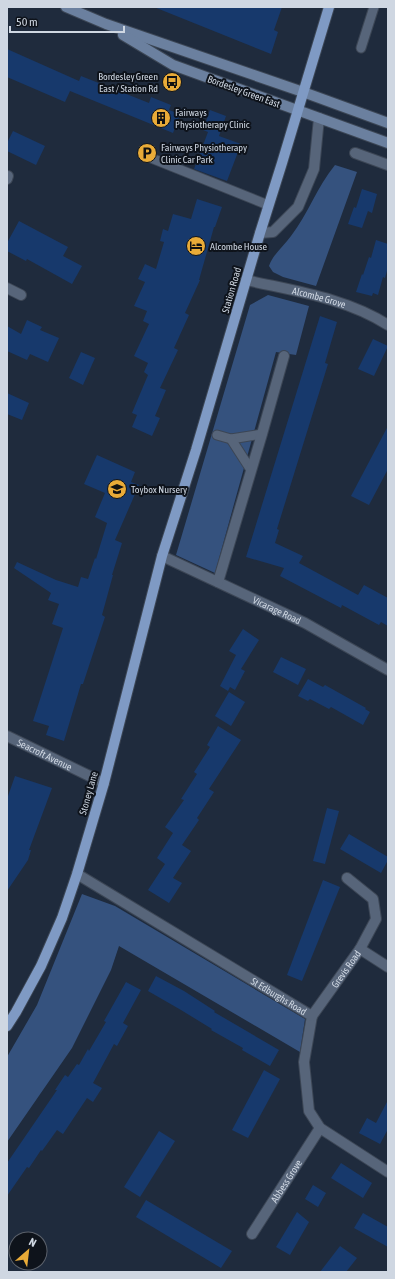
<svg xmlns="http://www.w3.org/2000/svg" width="395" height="1279" font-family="'Asap Condensed',sans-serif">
	<rect width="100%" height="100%" fill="#1f2b3d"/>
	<g fill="#35527e">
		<path d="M335 165 357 172 316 286 283 277 273 272 269 266C273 254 284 246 291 236 308 214 317 187 335 165Z"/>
		<polygon points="268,295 309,306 296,355 276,352 215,573 176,555 250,305"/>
		<polygon points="82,894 115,906 305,1019 300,1052 119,946 111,970 72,1048 7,1142 7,1057 37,1005"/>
	</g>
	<g fill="#17396c">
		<polygon points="154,7 282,7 274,30 278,32 271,54"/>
		<polygon points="7,49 79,81 81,76 149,103 151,97 171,105 169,110 180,114 173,133 70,91 65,102 7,77"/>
		<polygon points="210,110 226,116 219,136 241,144 227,181 194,169 208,132 203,130"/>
		<polygon points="13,131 45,146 36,165 7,151 7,143"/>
		<polygon points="362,189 377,194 372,213 368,211 362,228 348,224 354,207 356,208"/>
		<polygon points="197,199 222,207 215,227 214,227 199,280 200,280 185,313 189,315 174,348 178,350 160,388 166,390 155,416 160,418 152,436 132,427 137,415 132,413 148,375 144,372 148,363 134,356 149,324 143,321 147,311 134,306 145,282 138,279 145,264 156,269 164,242 160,241 163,229 168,231 173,214 191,219"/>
		<polygon points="19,221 68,247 63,256 82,266 72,284 27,259 26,261 7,251 7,243"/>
		<polygon points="376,240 388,244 388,267 385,278 383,277 378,295 373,293 372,296 356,292 362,274 363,275 369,257 371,258"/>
		<polygon points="320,316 337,322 325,363 328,364 277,529 279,530 275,543 303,556 299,563 358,595 364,585 388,598 388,626 381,622 379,625 342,605 341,608 280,576 284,568 246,557"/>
		<polygon points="27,320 42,327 40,330 59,338 48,362 30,354 27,360 7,351 7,326 21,334"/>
		<polygon points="373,339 388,346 374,376 358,369"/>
		<polygon points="81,352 95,358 83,385 69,378"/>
		<polygon points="7,393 29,403 22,420 7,414"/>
		<polygon points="388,426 388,469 369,505 351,496"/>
		<polygon points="97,455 135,472 131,482 139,485 115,540 122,543 112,575 113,575 102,615 105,617 83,684 81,684 64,741 46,735 49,726 33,721 63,628 52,624 59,604 48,600 51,593 14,568 17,562 56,580 78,587 81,577 88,579 95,558 96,559 107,523 95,517 105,493 84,484"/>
		<polygon points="243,629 259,640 241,669 245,671 235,690 230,687 228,691 220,686 236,655 229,651"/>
		<polygon points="281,657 306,669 298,685 273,672"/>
		<polygon points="308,679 323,687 325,685 366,708 365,709 370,712 363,725 331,707 329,709 310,699 308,701 298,696"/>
		<polygon points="229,692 245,702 231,726 215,716"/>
		<polygon points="218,726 241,740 209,789 214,792 197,818 199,820 182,845 191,851 173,878 182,883 169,903 148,890 165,864 157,858 173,833 165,827 184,800 181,799 197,774 194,772 210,747 207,745"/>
		<polygon points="15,776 52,788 29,850 31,850 28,860 7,891 7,799"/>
		<polygon points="327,808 339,811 325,864 313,861"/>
		<polygon points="349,834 388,857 388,860 381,873 340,849"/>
		<polygon points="323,880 340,887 302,981 287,975"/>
		<polygon points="156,976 184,991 215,1011 214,1012 279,1050 270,1066 242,1050 243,1048 211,1030 212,1029 181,1010 148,991"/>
		<polygon points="126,982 141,990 123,1023 128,1026 117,1046 114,1044 93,1083 102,1088 93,1102 87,1098 63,1134 57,1130 42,1151 41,1150 29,1168 27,1167 7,1196 7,1163 57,1090 55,1090 65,1075 68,1077 77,1064 79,1065 88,1049 89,1051 106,1022 104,1021"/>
		<polygon points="264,1070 280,1079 248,1138 232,1130"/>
		<polygon points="388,1100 388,1129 380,1144 359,1133 367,1118 376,1123"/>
		<polygon points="159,1131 175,1141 140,1197 124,1187"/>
		<polygon points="341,1163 372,1183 363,1198 331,1178"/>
		<polygon points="313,1185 326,1193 318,1207 305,1199"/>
		<polygon points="146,1200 232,1251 221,1268 136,1217"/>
		<polygon points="297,1212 309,1222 290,1255 276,1247"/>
		<polygon points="363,1213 388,1227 388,1247 354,1228"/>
		<polygon points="340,1246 357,1258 346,1272 320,1272"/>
	</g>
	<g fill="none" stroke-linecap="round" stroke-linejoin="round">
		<defs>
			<g id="lane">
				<polyline points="361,48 374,7"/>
				<polyline points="151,158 268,205"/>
				<polyline points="217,435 231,439 262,434"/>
				<polyline points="231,439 251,470"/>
			</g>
			<g id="street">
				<polyline points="355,153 388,165"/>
				<polyline points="7,179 8,176"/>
				<polyline points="260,233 273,232 298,207 314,169 319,118"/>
				<path id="s1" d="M246 280C294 291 346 298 388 325"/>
				<polyline points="7,288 21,295"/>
				<path id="s2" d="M162 556 305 623 388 670"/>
				<polyline points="218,582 262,434 284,356"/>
				<path id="s3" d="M7 736 104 783"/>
				<path id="s4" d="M77 874 312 1016 304 1062 309 1111 320 1128 388 1172"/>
				<polyline points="347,878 373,899 376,919 360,949"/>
				<path id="s5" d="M312 1016 360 949 388 967"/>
				<path id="s6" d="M252 1234 320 1128"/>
			</g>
			<g id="secondary">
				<polyline points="66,7 106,24 303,92 388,123"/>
				<polyline points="123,35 173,65 388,143"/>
			</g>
			<polyline id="primary" points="7,1026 16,1012 41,966 62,918 77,874 104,783 162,556 196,450 260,233 282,163 329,7"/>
		</defs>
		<use href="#lane" stroke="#3c4655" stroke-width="11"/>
		<use href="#street" stroke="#3c4655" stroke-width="12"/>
		<use href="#secondary" stroke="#3c4655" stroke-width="12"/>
		<use href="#primary" stroke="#3c4655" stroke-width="12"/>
		<use href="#lane" stroke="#57657a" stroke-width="9"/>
		<use href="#street" stroke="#57657a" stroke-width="10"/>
		<use href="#secondary" stroke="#6b809f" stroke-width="10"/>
		<use href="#primary" stroke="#7f9ac4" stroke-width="10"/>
	</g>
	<defs>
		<symbol id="bus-disc" viewBox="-11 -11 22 22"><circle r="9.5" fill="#e9ab38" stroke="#0e131b"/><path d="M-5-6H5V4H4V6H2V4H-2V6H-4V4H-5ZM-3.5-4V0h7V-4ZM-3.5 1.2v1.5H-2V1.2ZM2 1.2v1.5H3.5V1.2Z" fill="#111"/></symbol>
		<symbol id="building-disc" viewBox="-11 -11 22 22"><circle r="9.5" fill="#e9ab38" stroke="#0e131b"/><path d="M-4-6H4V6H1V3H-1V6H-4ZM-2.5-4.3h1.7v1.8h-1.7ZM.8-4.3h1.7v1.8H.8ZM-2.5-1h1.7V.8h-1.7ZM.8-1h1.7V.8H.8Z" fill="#111"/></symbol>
		<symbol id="parking-disc" viewBox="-11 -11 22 22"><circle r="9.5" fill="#e9ab38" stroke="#0e131b"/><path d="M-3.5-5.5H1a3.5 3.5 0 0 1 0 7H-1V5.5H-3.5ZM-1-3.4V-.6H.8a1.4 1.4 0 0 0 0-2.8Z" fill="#111"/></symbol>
		<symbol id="hotel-disc" viewBox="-11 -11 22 22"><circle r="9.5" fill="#e9ab38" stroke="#0e131b"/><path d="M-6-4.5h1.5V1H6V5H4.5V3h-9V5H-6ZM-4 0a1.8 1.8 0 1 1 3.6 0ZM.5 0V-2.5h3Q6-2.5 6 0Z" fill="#111"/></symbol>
		<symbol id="school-disc" viewBox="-11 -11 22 22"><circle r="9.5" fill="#e9ab38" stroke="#0e131b"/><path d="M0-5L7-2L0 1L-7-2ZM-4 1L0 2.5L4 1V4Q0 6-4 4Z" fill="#111"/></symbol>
	</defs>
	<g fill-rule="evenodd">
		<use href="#bus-disc" x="161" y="71" width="22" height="22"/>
		<use href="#building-disc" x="150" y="107" width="22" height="22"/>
		<use href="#parking-disc" x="136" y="142" width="22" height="22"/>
		<use href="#hotel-disc" x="185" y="235" width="22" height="22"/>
		<use href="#school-disc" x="106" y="478" width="22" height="22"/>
	</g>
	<g text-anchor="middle" stroke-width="4" stroke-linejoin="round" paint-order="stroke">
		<g font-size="10" fill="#cfd7e2" stroke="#0e131b" text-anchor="start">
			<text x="158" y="80" text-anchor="end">Bordesley Green<tspan x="158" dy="12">East / Station Rd</tspan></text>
			<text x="175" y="116">Fairways<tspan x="175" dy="12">Physiotherapy Clinic</tspan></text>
			<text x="161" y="151">Fairways Physiotherapy<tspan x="161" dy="12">Clinic Car Park</tspan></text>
			<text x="210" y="250">Alcombe House</text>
			<text x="131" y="493">Toybox Nursery</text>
		</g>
		<g font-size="10" fill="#cfd7e2" stroke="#0e131b">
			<text transform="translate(244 91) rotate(20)" y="4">Bordesley Green East</text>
			<text transform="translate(231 290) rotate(-74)" y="4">Station Road</text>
			<text dy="4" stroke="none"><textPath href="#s1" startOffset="75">Alcombe Grove</textPath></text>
			<text dy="4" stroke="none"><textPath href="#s2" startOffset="127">Vicarage Road</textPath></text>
			<text dy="4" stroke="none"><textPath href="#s3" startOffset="42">Seacroft Avenue</textPath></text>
			<text transform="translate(88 793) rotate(-74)" y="4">Stoney Lane</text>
			<text dy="4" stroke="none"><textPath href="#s5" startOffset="58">Grevis Road</textPath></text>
			<text dy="4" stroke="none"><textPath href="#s4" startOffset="236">St Edburghs Road</textPath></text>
			<text dy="4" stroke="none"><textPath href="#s6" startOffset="63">Abbess Grove</textPath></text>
		</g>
	</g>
	<rect width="395" height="1279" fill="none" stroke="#cfd7e2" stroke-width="16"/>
	<g transform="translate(28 1251) rotate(28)"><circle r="19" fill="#0e131b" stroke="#5b616b"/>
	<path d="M0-3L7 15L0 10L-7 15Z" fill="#e9ab38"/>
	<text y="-6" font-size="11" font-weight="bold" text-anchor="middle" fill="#cfd7e2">N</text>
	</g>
	<path d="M10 26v6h114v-6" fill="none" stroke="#cfd7e2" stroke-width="2"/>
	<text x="16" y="26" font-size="12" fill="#cfd7e2" stroke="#0e131b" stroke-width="3" paint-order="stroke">50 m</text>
</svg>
